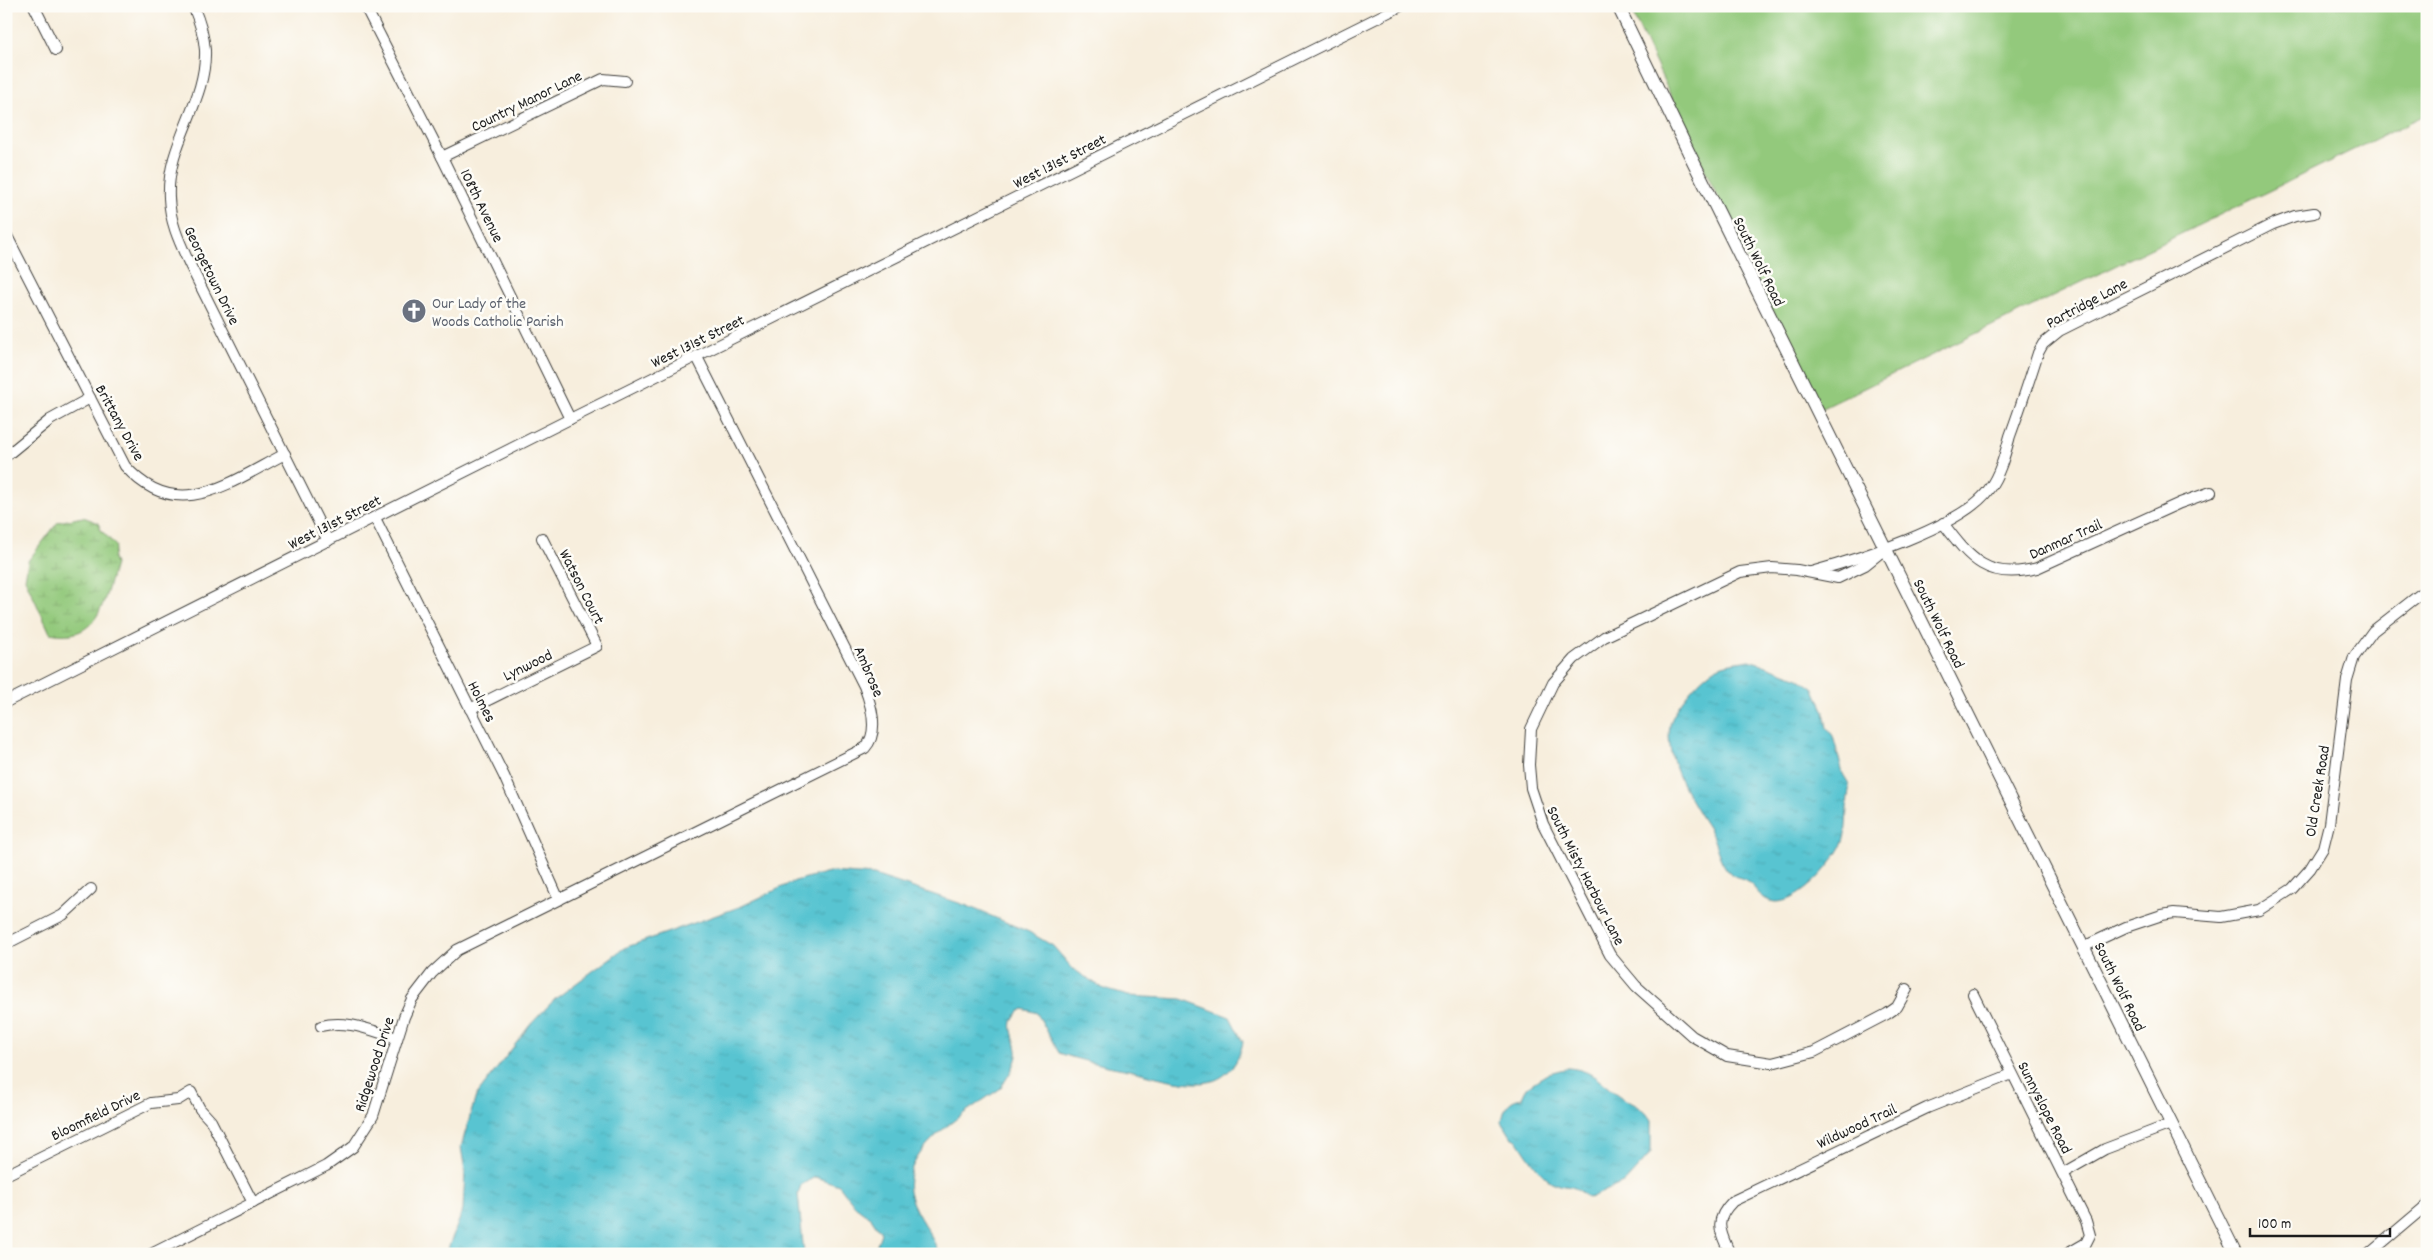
<svg xmlns="http://www.w3.org/2000/svg" width="2433" height="1260" font-family="Dekko,sans-serif">
	<defs>
		<pattern id="wetland-marsh" width="20" height="14" patternUnits="userSpaceOnUse" patternTransform="scale(1.25)"><rect width="20" height="14" fill="#93c97b"/><path d="M1 5h8M5 5V1M11 12h8M15 12V8" fill="none" stroke="#7eac6a"/></pattern>
		<pattern id="water-ripples" width="26" height="14" patternUnits="userSpaceOnUse" patternTransform="scale(1.25)"><rect width="26" height="14" fill="#58c4d1"/><path d="M2 4q2-2 4 0t4 0M15 11q2-2 4 0t4 0" fill="none" stroke="#4ca8b3"/></pattern>
	</defs>
	<rect width="100%" height="100%" fill="#fdfcf7"/>
	<filter id="ink" filterUnits="userSpaceOnUse"><feTurbulence type="fractalNoise" baseFrequency=".02" numOctaves="2"/><feDisplacementMap in="SourceGraphic" scale="10" xChannelSelector="R" yChannelSelector="G"/><feConvolveMatrix kernelMatrix="1 2 1 2 8 2 1 2 1" color-interpolation-filters="sRGB"/></filter>
	<filter id="wash" filterUnits="userSpaceOnUse"><feTurbulence type="fractalNoise" baseFrequency=".0096" numOctaves="4" result="noise"/><feDisplacementMap in="SourceGraphic" scale="20" xChannelSelector="R" yChannelSelector="G"/><feGaussianBlur stdDeviation="1.12" result="paint"/><feColorMatrix in="noise" values="0 0 0 0 0 0 0 0 0 0 0 0 0 0 0 0 0 1.4 0 .05"/><feComposite in="paint" operator="in"/></filter>
	<g filter="url(#wash)">
		<rect width="100%" height="100%" fill="#f7eedd"/>
		<path fill="url(#wetland-marsh)" stroke="#58724c" d="M83 517 99 523 100 529 116 546 113 558 115 564C104 601 99 643 50 633L25 579 28 561 58 522Z"/>
		<polygon fill="#93c97b" stroke="#58724c" points="1629,6 2427,6 2427,114 1817,411"/>
		<g fill="url(#water-ripples)" stroke="#3a7076">
			<path d="M1750 660 1799 678 1814 689 1824 712 1827 728 1833 736 1843 774 1849 784V791C1845 808 1849 831 1841 847 1831 867 1794 909 1770 901 1759 897 1755 887 1747 881 1742 877 1735 878 1730 873 1717 860 1717 842 1709 829 1691 801 1664 760 1670 725 1673 709 1699 678 1714 669 1723 663 1739 662 1750 660Z"/>
			<path d="M829 872 874 875 965 905 1029 932 1053 946 1073 969 1104 989 1128 996 1182 999 1230 1017 1243 1042C1239 1061 1229 1078 1208 1082 1182 1087 1144 1072 1118 1068 1098 1064 1079 1060 1059 1053L1037 1013 1023 1009C1000 1023 1019 1039 1017 1056 1014 1069 1007 1077 1001 1088 970 1110 897 1150 910 1196 916 1216 932 1233 939 1254H874L881 1233 871 1218 855 1206 839 1185 815 1177 801 1185 798 1194 804 1254H446L463 1210 465 1171 461 1147 476 1096 530 1025 555 999 624 948 742 906 795 881Z"/>
			<path d="M1568 1068C1593 1070 1598 1081 1618 1095 1632 1105 1641 1104 1651 1120V1152L1647 1158 1625 1182 1592 1197 1588 1198C1571 1181 1568 1190 1552 1182 1541 1177 1524 1150 1517 1139L1512 1138 1502 1122C1504 1108 1508 1100 1522 1098L1527 1087 1539 1079 1549 1073Z"/>
		</g>
	</g>
	<g filter="url(#ink)">
		<g fill="none" stroke-linecap="round" stroke-linejoin="round">
			<defs>
				<g id="minor">
					<polyline points="34,6 56,50"/>
					<path d="M193 6C199 20 204 35 205 50 207 102 166 144 169 198 170 222 179 241 189 263L328 541"/>
					<polyline points="365,6 442,157 570,419"/>
					<polyline points="442,157 603,79 625,81"/>
					<path d="M6 234 125 466C177 525 230 482 285 454"/>
					<polyline points="6,456 50,420 90,398"/>
					<polyline points="375,518 504,776 559,900"/>
					<path d="M1943 523C1970 559 1988 581 2037 568L2180 503 2211 492"/>
					<polyline points="1885,549 1865,565 1838,578 1797,570 1772,568 1740,572 1604,637 1574,659 1553,683 1531,729 1529,765 1531,788 1543,824 1610,955 1636,986 1692,1036 1727,1056 1772,1063 1814,1052 1887,1014 1897,1007 1907,989"/>
					<path d="M1811 572C1855 560 1964 526 1989 489 2000 474 2005 454 2010 436 2020 409 2029 381 2038 353L2043 344 2059 331 2273 224 2295 216 2314 213"/>
					<polyline points="6,702 570,419 1401,6"/>
					<polyline points="470,709 597,646 542,538"/>
					<polyline points="6,944 63,915 91,889"/>
					<polyline points="2083,947 2126,927 2162,915 2174,913 2221,917 2259,910 2292,889 2310,869 2323,848 2329,824 2347,680 2354,657 2373,631 2427,589"/>
					<polyline points="1973,994 2086,1221 2090,1235 2086,1243 2067,1254"/>
					<path d="M321 1026C347 1019 372 1031 397 1038"/>
					<polyline points="2063,1173 2105,1149 2171,1124"/>
					<polyline points="6,1175 151,1103 178,1100 191,1092 200,1109 211,1121 253,1203"/>
					<path d="M151 1254 326 1166 353 1147 373 1116 404 1017 412 999 432 973 457 950 865 748C880 732 871 704 864 686L697 357"/>
					<path d="M1730 1254C1720 1231 1713 1221 1733 1201L1927 1108 2012 1074"/>
					<polyline points="2369,1254 2427,1205"/>
				</g>
				<polyline id="major" points="1618,6 1689,153 2236,1254"/>
			</defs>
			<use href="#minor" stroke="#3d3c39" stroke-width="12"/>
			<use href="#major" stroke="#3d3c39" stroke-width="14"/>
			<use href="#minor" stroke="#fff" stroke-width="10"/>
			<use href="#major" stroke="#fff" stroke-width="12"/>
		</g>
	</g>
	<defs>
		<symbol id="church-disc" viewBox="-11 -11 22 22"><circle r="9.5" fill="#6b7280" stroke="#fdfcf7"/><path d="M-1.2-6h2.4v3.5h3.3v2.4h-3.3V6h-2.4V-.1h-3.3v-2.4h3.3Z" fill="#fff"/></symbol>
	</defs>
	<g fill-rule="evenodd">
		<use href="#church-disc" x="400" y="297" width="28" height="28"/>
	</g>
	<g text-anchor="middle" stroke-width="5" stroke-linejoin="round" paint-order="stroke">
		<g font-size="16" fill="#1c1c1c" stroke="#fdfcf7">
			<text transform="translate(526 100) rotate(-26)" y="6">Country Manor Lane</text>
			<text transform="translate(1059 160) rotate(-27)" y="6">West 131st Street</text>
			<text transform="translate(483 205) rotate(64)" y="6">108th Avenue</text>
			<text transform="translate(1760 261) rotate(64)" y="6">South Wolf Road</text>
			<text transform="translate(213 275) rotate(64)" y="6">Georgetown Drive</text>
			<text transform="translate(2086 302) rotate(-28)" y="6">Partridge Lane</text>
			<text transform="translate(697 340) rotate(-26)" y="6">West 131st Street</text>
			<text transform="translate(121 422) rotate(61)" y="6">Brittany Drive</text>
			<text transform="translate(334 521) rotate(-27)" y="6">West 131st Street</text>
			<text transform="translate(2065 538) rotate(-24)" y="6">Danmar Trail</text>
			<text transform="translate(583 586) rotate(63)" y="6">Watson Court</text>
			<text transform="translate(1940 623) rotate(64)" y="6">South Wolf Road</text>
			<text transform="translate(527 664) rotate(-26)" y="6">Lynwood</text>
			<text transform="translate(870 671) rotate(67)" y="6">Ambrose</text>
			<text transform="translate(483 701) rotate(63)" y="6">Holmes</text>
			<text transform="translate(2316 791) rotate(-81)" y="6">Old Creek Road</text>
			<text transform="translate(1587 875) rotate(63)" y="6">South Misty Harbour Lane</text>
			<text transform="translate(2121 986) rotate(64)" y="6">South Wolf Road</text>
			<text transform="translate(373 1064) rotate(-72)" y="6">Ridgewood Drive</text>
			<text transform="translate(2046 1107) rotate(63)" y="6">Sunnyslope Road</text>
			<text transform="translate(95 1114) rotate(-26)" y="6">Bloomfield Drive</text>
			<text transform="translate(1856 1125) rotate(-25)" y="6">Wildwood Trail</text>
		</g>
		<g font-size="16" fill="#5b616d" stroke="#fdfcf7" text-anchor="start">
			<text x="432" y="308">Our Lady of the<tspan x="432" dy="18">Woods Catholic Parish</tspan></text>
		</g>
	</g>
	<rect width="2433" height="1260" fill="none" stroke="#fdfcf7" stroke-width="25"/>
	<path d="M2250 1228v8h140v-8" fill="none" stroke="#1c1c1c" stroke-width="2.5"/>
	<text x="2258" y="1228" font-size="15" fill="#1c1c1c" stroke="#fdfcf7" stroke-width="4" paint-order="stroke">100 m</text>
</svg>
